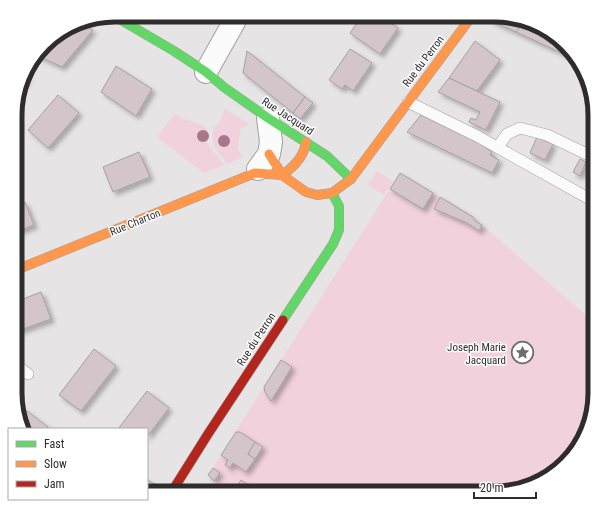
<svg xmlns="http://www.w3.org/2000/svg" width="610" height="508" font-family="'Roboto Condensed',sans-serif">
	<defs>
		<filter id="shadow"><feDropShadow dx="3.5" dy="3.5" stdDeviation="2" flood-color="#0004"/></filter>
	</defs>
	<rect width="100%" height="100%" fill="#e7e4e5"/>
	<g fill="#f1d1db">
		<path d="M225 109 248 123 247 126 241 128 240 130C241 135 239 138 238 144 237 149 240 153 243 157L227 164C218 151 210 146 213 129L219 123Z"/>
		<polygon points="176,113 179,117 204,126 207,129 207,142 210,148 216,154 224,165 204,173 157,137"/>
		<polygon points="377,171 393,181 384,195 368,185"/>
		<polygon points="400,173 473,217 475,221 482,225 595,323 595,400 587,432 566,464 534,485 495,493 227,493 208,475"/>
	</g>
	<g fill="#d4c5cb" stroke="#a3a0a1" filter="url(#shadow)">
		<polygon points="494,15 501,15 525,21 516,32 490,20"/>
		<polygon points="361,17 382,17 398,28 380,54 350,33"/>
		<polygon points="525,21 534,23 566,44 572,53 570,57 516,32"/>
		<polygon points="78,23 93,30 62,67 36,55 49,40"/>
		<polygon points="475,41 500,60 477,91 449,78"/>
		<polygon points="350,49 372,63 353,91 345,85 342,89 329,80"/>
		<polygon points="247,51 305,97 293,113 243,73"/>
		<polygon points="116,66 152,89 136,116 101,92"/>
		<polygon points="24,76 28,78 21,86"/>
		<polygon points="449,78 500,102 486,130 469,122 471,118 476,120 480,112 438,92"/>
		<polygon points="58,95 79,113 48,148 28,130"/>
		<polygon points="305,97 313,103 300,119 293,113"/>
		<polygon points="421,115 479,143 492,152 490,155 499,160 492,173 407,132"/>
		<polygon points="537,137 553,144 545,160 530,153"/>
		<polygon points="139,152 150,177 113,192 103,167"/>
		<polygon points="580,159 586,162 580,176 573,172"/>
		<polygon points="400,173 433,193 423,209 390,189"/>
		<polygon points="16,196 19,204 25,202 34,225 19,231 18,228 16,229"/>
		<polygon points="440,197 473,217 475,221 482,225 479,231 467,223 434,209"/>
		<polygon points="41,292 51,319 15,332 15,302"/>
		<polygon points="94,349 116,366 81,411 59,395"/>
		<polygon points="281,360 292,367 271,401 265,392 264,387"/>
		<polygon points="147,391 169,408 147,437 147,429 118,429"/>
		<polygon points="23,408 48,427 47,429 23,429 19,414"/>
		<polygon points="236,432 240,432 255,442 248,454 255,459 246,472 233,463 230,468 225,465 228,460 221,455"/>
		<polygon points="255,442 263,447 255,459 248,454"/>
		<polygon points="213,468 220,473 214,481 208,475"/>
		<polygon points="147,479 157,486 153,493 147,493"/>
		<polygon points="241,480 248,485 244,493 233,493"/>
	</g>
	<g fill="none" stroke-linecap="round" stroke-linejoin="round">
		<defs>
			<g id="lane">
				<polyline points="408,102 477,136 595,202"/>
				<polyline points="498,147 507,134 520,128 547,135 595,158"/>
				<polyline points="15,364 28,374"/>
			</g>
			<g id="street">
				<polyline points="206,72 234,22 234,18"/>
				<polyline points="258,169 269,154 271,142 268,118"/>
			</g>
			<g id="fast">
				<polyline points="121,20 174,51 206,72 225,88 268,118 327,156 351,179"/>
				<polyline points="283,320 333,244 339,230 339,206 332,193"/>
			</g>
			<g id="slow">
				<polyline points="269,154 282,175 306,192 317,195 332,193 351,179 472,16"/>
				<path d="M16 270 255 173 282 175C294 167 304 157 306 142"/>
			</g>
			<polyline id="jam" points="171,493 208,434 283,320"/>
		</defs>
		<use href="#lane" stroke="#a3a1a1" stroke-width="12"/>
		<use href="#street" stroke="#a3a1a1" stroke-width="24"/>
		<use href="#fast" stroke="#a3a1a1" stroke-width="10"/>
		<use href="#slow" stroke="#a3a1a1" stroke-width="10"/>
		<use href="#jam" stroke="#a3a1a1" stroke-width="10"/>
		<use href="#lane" stroke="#fbfbfb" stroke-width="11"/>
		<use href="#street" stroke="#fbfbfb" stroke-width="22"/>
		<use href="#fast" stroke="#63d668" stroke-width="9"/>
		<use href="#slow" stroke="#ff974d" stroke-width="9"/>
		<use href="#jam" stroke="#b3261e" stroke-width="9"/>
	</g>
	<g fill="#a7788c">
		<circle cx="203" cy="136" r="6"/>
		<circle cx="224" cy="141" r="6"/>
	</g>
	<defs>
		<symbol id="sight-ring" viewBox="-11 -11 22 22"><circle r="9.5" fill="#fff" stroke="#6f6c6d" stroke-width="1.5"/><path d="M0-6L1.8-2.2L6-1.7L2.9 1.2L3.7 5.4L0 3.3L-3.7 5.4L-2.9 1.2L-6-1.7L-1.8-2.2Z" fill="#6f6c6d"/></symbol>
	</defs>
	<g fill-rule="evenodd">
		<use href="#sight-ring" x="510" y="340" width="25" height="25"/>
	</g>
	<g text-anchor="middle" stroke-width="3" stroke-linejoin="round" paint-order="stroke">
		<g font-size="11" fill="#2e2c2d" stroke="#fff">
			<text transform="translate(423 61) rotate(-53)" y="4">Rue du Perron</text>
			<text transform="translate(288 116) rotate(33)" y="4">Rue Jacquard</text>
			<text transform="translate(135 222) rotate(-22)" y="4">Rue Charton</text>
			<text transform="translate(256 339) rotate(-57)" y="4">Rue du Perron</text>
		</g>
		<g font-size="11" fill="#2e2c2d" stroke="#fff" text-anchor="end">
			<text x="506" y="351">Joseph Marie<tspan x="506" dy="13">Jacquard</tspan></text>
		</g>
	</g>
	<path d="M0 0H610V508H0ZM115 22H495A93 93 0 0 1 588 115V393A93 93 0 0 1 495 486H115A93 93 0 0 1 22 393V115A93 93 0 0 1 115 22Z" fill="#fff" fill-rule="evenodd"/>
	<path fill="none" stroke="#2e2c2d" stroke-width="5" d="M115 22H495A93 93 0 0 1 588 115V393A93 93 0 0 1 495 486H115A93 93 0 0 1 22 393V115A93 93 0 0 1 115 22Z"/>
	<rect x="8" y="428" width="140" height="72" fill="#ffffff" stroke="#ababab"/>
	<rect x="16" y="441" width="20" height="6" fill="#63d668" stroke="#ababab"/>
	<text x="44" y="448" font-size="12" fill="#2e2c2d">Fast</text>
	<rect x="16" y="461" width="20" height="6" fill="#ff974d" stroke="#ababab"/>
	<text x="44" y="468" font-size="12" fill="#2e2c2d">Slow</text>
	<rect x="16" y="481" width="20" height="6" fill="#b3261e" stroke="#ababab"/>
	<text x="44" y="488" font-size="12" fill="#2e2c2d">Jam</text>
	<path d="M474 492v6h62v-6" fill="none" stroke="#2e2c2d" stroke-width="2"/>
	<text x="480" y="492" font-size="12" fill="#2e2c2d" stroke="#ffffff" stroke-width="3" paint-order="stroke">20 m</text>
</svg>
